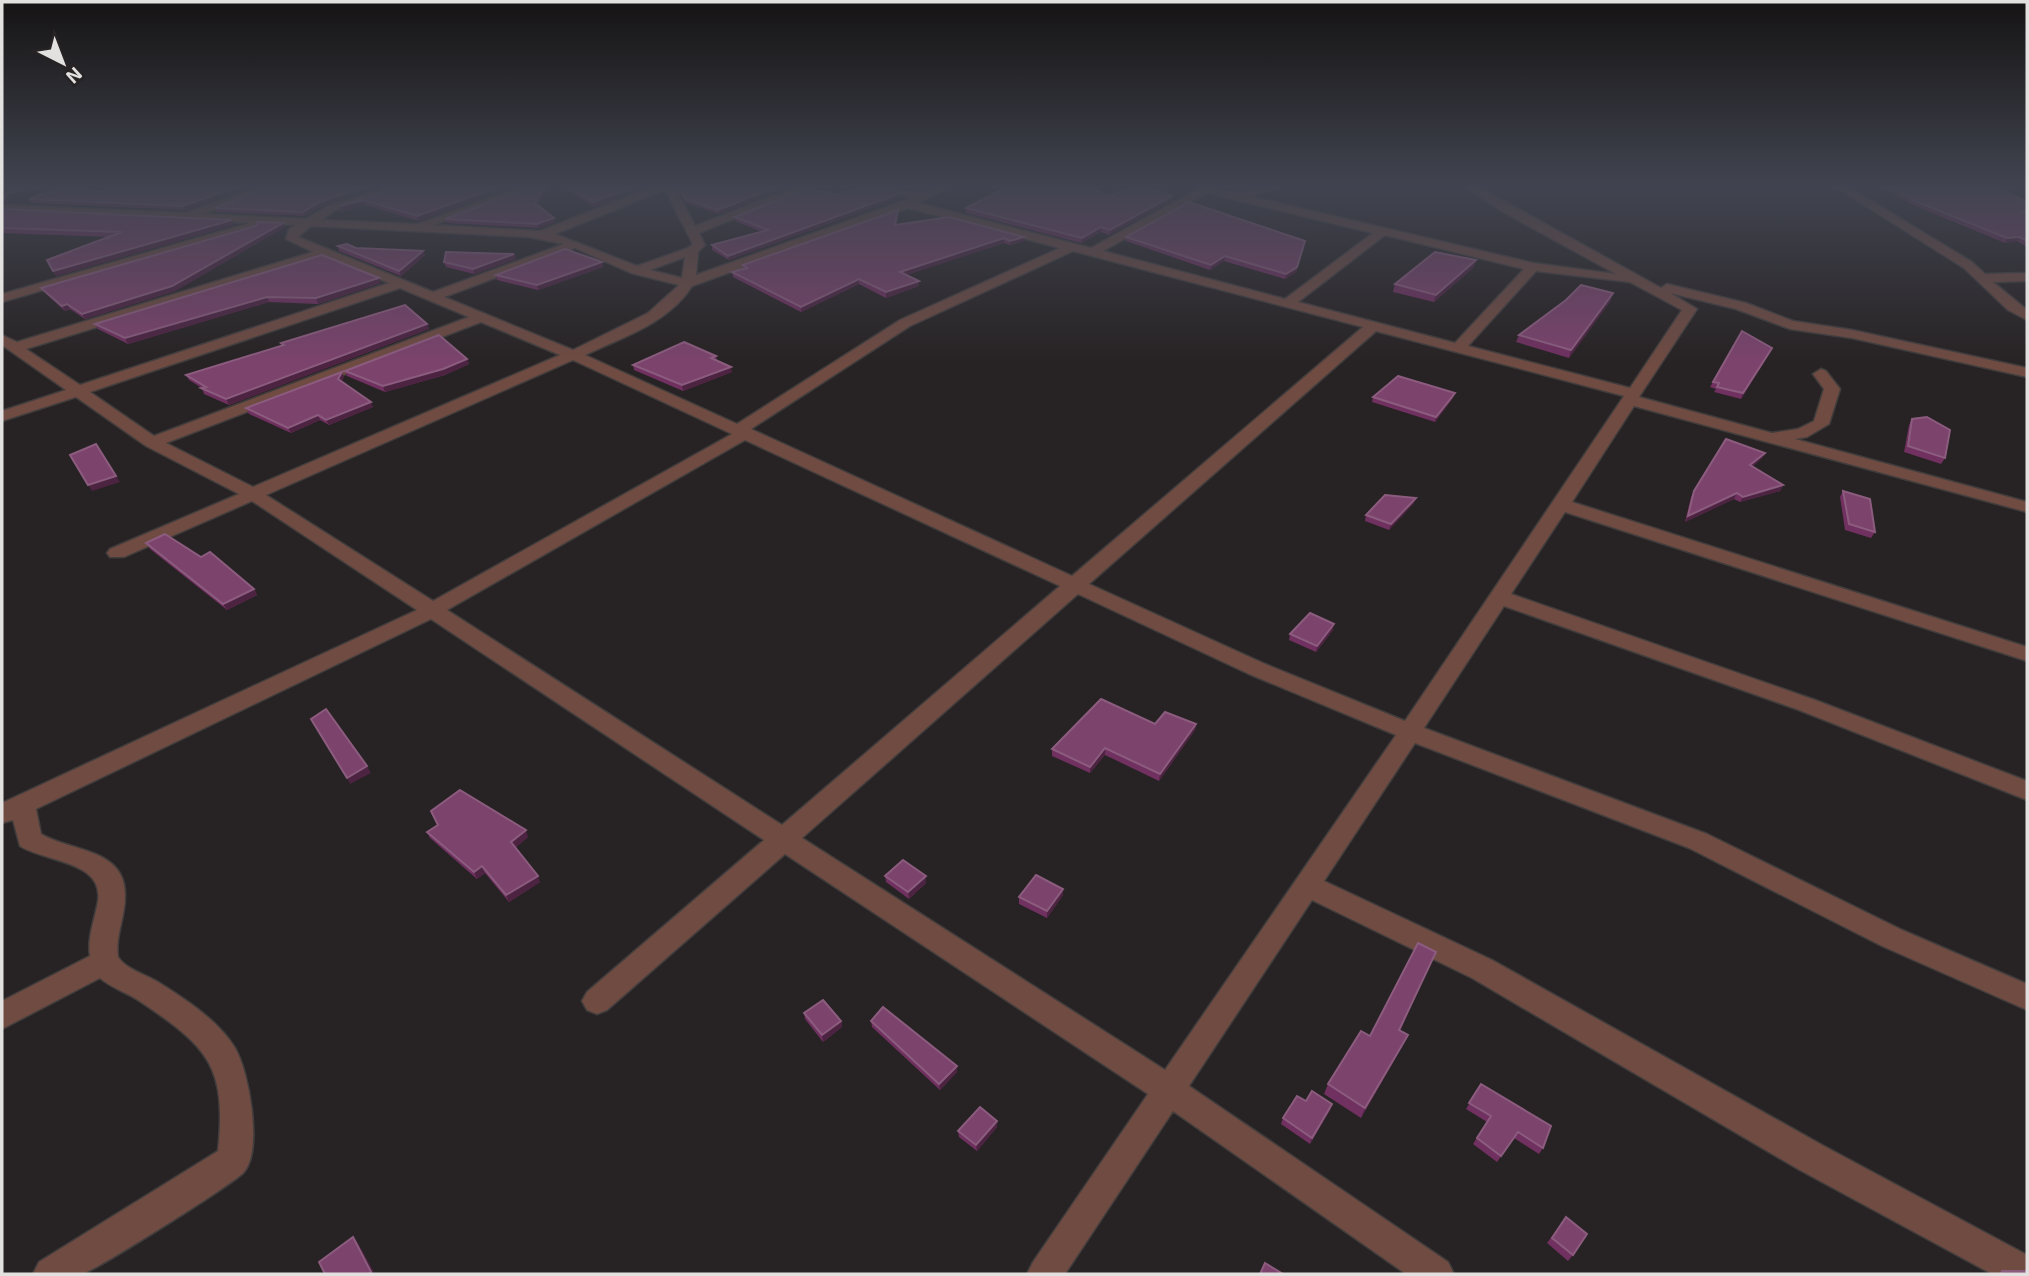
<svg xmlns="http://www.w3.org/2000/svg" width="2029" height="1276" font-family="'Exo 2',sans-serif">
	<rect width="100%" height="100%" fill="#272223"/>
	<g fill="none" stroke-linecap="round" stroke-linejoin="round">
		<defs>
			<g id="street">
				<path d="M263 186H280L204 214 306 219 328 206 390 186H407L336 210 321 220 418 224 523 186H539L434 225 540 231 655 186H674L695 226 799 186H815L699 233 705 245 698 252 696 275 912 198 874 186C890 186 904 192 919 193 928 193 940 186 952 186L918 203 1091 248 1196 190 1188 186C1204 186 1218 190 1234 192 1244 194 1269 186 1284 186L1249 196 1533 263 1616 274 1503 212 1464 186H1477L1661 288 1667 284 1746 303 1793 321 1852 330 2027 368V377L1852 338 1790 329 1736 309 1670 293 1697 309 1639 397 1772 433 1798 429 1814 421 1824 389 1813 374 1821 369 1826 371 1840 389 1829 424 1807 437 1795 439 2027 502V512L1634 406 1572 502 2027 647V661L1565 512 1511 594 1815 700 2027 781V800L1799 710 1504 606 1424 728 1707 834 1902 930 2027 984V1010L1882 946 1689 848 1415 743 1324 881 1492 960 1822 1145 2027 1255V1274H1992L1798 1169 1472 978 1312 900 1189 1086 1448 1262 1454 1274H1406L1173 1111 1065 1274H1027L1033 1262 1148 1094 785 854 607 1010 597 1014 587 1010 582 1001 587 992 764 840 431 619 36 809 41 834C71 852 127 848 125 897 125 918 115 936 118 957 127 970 145 974 158 982 185 999 218 1020 235 1048 249 1071 263 1150 244 1172 235 1183 93 1272 82 1274 67 1276 49 1274 33 1274L39 1262 218 1151C227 1065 208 1047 138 1000 126 992 111 988 100 978L2 1029V1001L90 956C87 937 95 919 98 901 104 861 45 862 20 846L13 820 2 823V803L417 610 252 501 124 557H110L107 553 110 549 239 494 146 446 76 397 2 421V411L66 390 2 345V335L17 342 313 252 286 239 289 229 295 225 257 224V228L2 302V294L250 223 2 211V205L185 213ZM665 190 693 244 688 248 637 266 555 234ZM1207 193 1373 233 1285 299 1103 251ZM908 208 1060 248 900 320 737 424 585 355C623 337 669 323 692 286ZM311 226 529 237 564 244 433 292 298 237ZM1385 235 1524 269 1455 343 1298 302ZM575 248 631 273 679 285 648 313 573 350 444 297ZM1073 251 1363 327 1072 576 751 429 910 326ZM324 257 389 283 80 385 26 349ZM685 257 682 278 650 270ZM1536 271 1630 282 1682 310 1630 388 1468 346ZM400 288 469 317 154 436 90 392ZM481 322 560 355 253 487 166 443ZM1376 331 1624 396 1405 721 1265 664 1089 584ZM573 360 732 434 433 601 266 495ZM745 440 1060 586 782 825 447 610ZM1078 594 1249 674 1396 735 1165 1070 802 838Z"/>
				<polygon points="1834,186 1847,186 1972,262 1985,274 2027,273 2027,281 1993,282 2027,310 2027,320 2008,310 1964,268"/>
			</g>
		</defs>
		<use href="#street" stroke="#413d3d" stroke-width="3"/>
		<use href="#street" fill="#6f4b42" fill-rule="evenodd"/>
	</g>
	<g fill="#703060">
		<polygon points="254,186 185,210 32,203 29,199 98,192"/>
		<polygon points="400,186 514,186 419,221 365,205 342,211 340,206"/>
		<polygon points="561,186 647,186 595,207"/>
		<polygon points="676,186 788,186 788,187 719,214 686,203"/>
		<polygon points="1005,186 1088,186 1108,196 1172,200 1109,235 1101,232 1081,243 966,213 966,208 1005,188"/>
		<polygon points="1880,186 2027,186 2002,190 2027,202 2027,247 2017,241 2005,243 1913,205"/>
		<polygon points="838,195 901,197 729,260 712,250 712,245 762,232 735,221 735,217"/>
		<polygon points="537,205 554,218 555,222 538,228 447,223 445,219"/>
		<polygon points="321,207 305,216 217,212 215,208"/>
		<polygon points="2,209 234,225 56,276 47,260 111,237 2,233"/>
		<polygon points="898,210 896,225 949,217 1024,241 1010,245 1004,243 906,275 919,281 919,286 886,298 859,284 801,312 733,277 732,272 744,269 743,265"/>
		<polygon points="285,227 175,291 85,319 70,309 65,311 44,292 41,288"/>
		<polygon points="1126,237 1304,245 1296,272 1285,279 1224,261 1210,270 1126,241"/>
		<polygon points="338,246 425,255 401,276 339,251"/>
		<polygon points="514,254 516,259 474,274 446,267 444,262"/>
		<polygon points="322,255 381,283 318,304 269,302 128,344 98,329 95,324"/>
		<polygon points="602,262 603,267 538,290 497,280 496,275"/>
		<polygon points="1474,267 1434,302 1393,292 1395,284"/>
		<polygon points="1611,300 1569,358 1516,342 1519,335"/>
		<polygon points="427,324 429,329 229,405 204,394 202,388 189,380 186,375 282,346 281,343"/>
		<polygon points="1772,348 1741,399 1714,392 1716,389 1710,387 1713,382"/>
		<polygon points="716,356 717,361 732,372 683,391 634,370 633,365"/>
		<polygon points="467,359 469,364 445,375 385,392 347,376 345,371"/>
		<polygon points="344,377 342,381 373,407 329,425 320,420 291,433 249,414 246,408"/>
		<polygon points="1373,397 1453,398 1435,422 1372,402"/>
		<polygon points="1912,419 1945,458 1941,464 1904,452 1909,425"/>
		<polygon points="1765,453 1762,458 1752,467 1783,485 1780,491 1740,502 1734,499 1685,522 1691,497 1694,491"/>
		<polygon points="1843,491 1875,532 1871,538 1845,530 1840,497"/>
		<polygon points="1414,503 1389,530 1365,521 1366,515"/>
		<polygon points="146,543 254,589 257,595 227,610 150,549"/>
		<polygon points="1333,630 1316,652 1289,640 1290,634"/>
		<polygon points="1155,724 1196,724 1195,730 1159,781 1105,755 1090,773 1052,756 1052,749"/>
		<polygon points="427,832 528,837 515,848 540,882 509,902 485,873 477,879 430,838"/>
		<polygon points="885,876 926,883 909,899 886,882"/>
		<polygon points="1063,889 1063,895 1047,918 1019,904 1019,897"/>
		<polygon points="1436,952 1400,1031 1403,1045 1361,1118 1324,1094 1328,1084 1370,1036"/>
		<polygon points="804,1013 841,1021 842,1027 823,1042 805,1019"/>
		<polygon points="871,1021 957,1066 957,1072 940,1090 872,1027"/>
		<polygon points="1481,1084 1543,1148 1539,1154 1514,1138 1497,1162 1473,1144 1487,1122 1466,1109"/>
		<polygon points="1332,1104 1330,1110 1310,1144 1281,1124 1283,1118"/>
		<polygon points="997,1121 997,1127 977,1151 959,1137 958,1131"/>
		<polygon points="1566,1217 1573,1255 1568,1261 1547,1243"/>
	</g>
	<g fill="#4d2342">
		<polygon points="31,186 47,186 9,199 7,202 2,203 2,198 7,194"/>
		<polygon points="240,186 254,186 185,210 183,206"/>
		<polygon points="367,186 381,186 321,207 305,216 303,212 320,202"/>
		<polygon points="501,186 514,186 419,221 417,216"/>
		<polygon points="546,186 550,186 536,207 535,203"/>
		<polygon points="635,186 647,186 595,207 594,202"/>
		<polygon points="779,186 788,186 788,187 719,214 718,210"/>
		<polygon points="2001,186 2027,186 2027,187 1993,191 1995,187"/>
		<polygon points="901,193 901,197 729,260 728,256"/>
		<polygon points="1172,196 1172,200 1109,235 1110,230"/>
		<polygon points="363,200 365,205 342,211 340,206"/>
		<polygon points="554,218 555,222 538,228 537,224"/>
		<polygon points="232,220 234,225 56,276 53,271"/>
		<polygon points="283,223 285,227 175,291 85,319 82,314"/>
		<polygon points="1101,227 1101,232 1081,243 1082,238"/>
		<polygon points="1024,237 1024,241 1010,245 1010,241"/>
		<polygon points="2020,237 2017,241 2005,243 2007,238"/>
		<polygon points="1004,238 1004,243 900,277 900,272"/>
		<polygon points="1304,245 1296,272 1285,279 1286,274"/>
		<polygon points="423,251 425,255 401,276 399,271"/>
		<polygon points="514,254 516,259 474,274 473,269"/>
		<polygon points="1225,256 1224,261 1210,270 1211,265"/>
		<polygon points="1476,260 1474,267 1434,302 1436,295"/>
		<polygon points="602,262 603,267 538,290 537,285"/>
		<polygon points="379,278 381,283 318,304 316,298"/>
		<polygon points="859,279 859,284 801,312 801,307"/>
		<polygon points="919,281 919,286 886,298 886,292"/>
		<polygon points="1613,293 1611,300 1569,358 1571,350"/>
		<polygon points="267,297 269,302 128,344 125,338"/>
		<polygon points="67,304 70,309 65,311 62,306"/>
		<polygon points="427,324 429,329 229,405 226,399"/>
		<polygon points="1772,348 1770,353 1741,399 1743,393"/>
		<polygon points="467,359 469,364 445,375 385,392 383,386"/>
		<polygon points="731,367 732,372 683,391 682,385"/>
		<polygon points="342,372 344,377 340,384 338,379"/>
		<polygon points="1455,393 1453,398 1435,422 1436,417"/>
		<polygon points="371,402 373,407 329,425 326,420"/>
		<polygon points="318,415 320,420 291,433 288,428"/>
		<polygon points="1765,453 1762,458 1747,471 1750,465"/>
		<polygon points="116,476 120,482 92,491 88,485"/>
		<polygon points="1783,485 1780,491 1740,502 1743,497"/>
		<polygon points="1737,493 1734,499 1685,522 1688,516"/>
		<polygon points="1416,498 1414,503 1389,530 1391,524"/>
		<polygon points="254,589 257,595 227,610 223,604"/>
		<polygon points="1334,624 1333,630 1316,652 1317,646"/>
		<polygon points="1196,724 1195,730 1159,781 1160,774"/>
		<polygon points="1105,748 1105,755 1090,773 1090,767"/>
		<polygon points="367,766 371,773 350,784 347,778"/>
		<polygon points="526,830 528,837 514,849 511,842"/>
		<polygon points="482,866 485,873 477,879 474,872"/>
		<polygon points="538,876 540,882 509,902 506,895"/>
		<polygon points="926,876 926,883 909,899 908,892"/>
		<polygon points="1063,889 1063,895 1047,918 1047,911"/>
		<polygon points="841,1021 842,1027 823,1042 822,1035"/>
		<polygon points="1408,1035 1403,1045 1361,1118 1365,1108"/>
		<polygon points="957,1066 957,1072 940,1090 939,1084"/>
		<polygon points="1332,1104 1330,1110 1310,1144 1312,1138"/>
		<polygon points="997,1121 997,1127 977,1151 976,1145"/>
		<polygon points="353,1237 358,1243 375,1274 368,1274"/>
	</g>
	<g fill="#7c436d" stroke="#8c5c7f" stroke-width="2">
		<polygon points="2,186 31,186 7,194 5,198 2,198"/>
		<polygon points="64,186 73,186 98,192 113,186 240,186 183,206 29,199"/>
		<polygon points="273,186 367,186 320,202 303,212 215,208"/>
		<polygon points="400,186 501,186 417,216 363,200 340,206"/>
		<polygon points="533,186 546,186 535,203 554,218 537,224 445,219"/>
		<polygon points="567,186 635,186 594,202"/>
		<polygon points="678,186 779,186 718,210 685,199"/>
		<polygon points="866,186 880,186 901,193 728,256 712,245 768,230 735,217 807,188 838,195"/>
		<polygon points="1009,186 1088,186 1108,196 1138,186 1143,186 1172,196 1110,230 1101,227 1082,238 966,208"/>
		<polygon points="1890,186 2001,186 1995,187 2027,202 2027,212 2022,212 2027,215 2027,241 2020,237 2007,238 1915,201"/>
		<polygon points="1189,202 1305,241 1297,267 1286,274 1225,256 1211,265 1126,237"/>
		<polygon points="2,209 232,220 53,271 47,260 122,232 2,228 2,219 4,218 2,218"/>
		<polygon points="898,210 895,225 949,217 1024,237 1010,241 1004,238 900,272 919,281 886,292 859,279 801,307 732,272 747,268 743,265"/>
		<polygon points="258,222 283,223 172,286 82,314 67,304 62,306 41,288 256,226"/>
		<polygon points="347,244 356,248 423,251 399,271 338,246"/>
		<polygon points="565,249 602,262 537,285 496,275"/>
		<polygon points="446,252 514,254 473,269 444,262"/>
		<polygon points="1435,252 1476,260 1436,295 1395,284"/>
		<polygon points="322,255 379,278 316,298 267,297 125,338 95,324"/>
		<polygon points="1581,285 1613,293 1571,350 1519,335 1566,300"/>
		<polygon points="405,305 427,324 226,399 201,388 206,387 186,375 284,345 281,343"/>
		<polygon points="1742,331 1772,348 1743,393 1717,387 1719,383 1713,382"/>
		<polygon points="439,335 467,359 443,369 383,386 345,371"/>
		<polygon points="684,342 716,356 711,358 731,367 682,385 633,365"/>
		<polygon points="342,372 338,379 371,402 326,420 318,415 288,428 246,408"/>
		<polygon points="1398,376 1455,393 1436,417 1373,397"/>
		<polygon points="1927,417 1950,430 1945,458 1908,446 1912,419"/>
		<polygon points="1726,439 1765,453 1750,465 1783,485 1743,497 1737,493 1688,516 1694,491"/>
		<polygon points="96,444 116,476 88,485 70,455"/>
		<polygon points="1843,491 1870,499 1875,532 1849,524"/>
		<polygon points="1385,495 1416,498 1391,524 1366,515"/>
		<polygon points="165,534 201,557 210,552 254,589 223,604 146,543"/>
		<polygon points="1310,613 1334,624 1317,646 1290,634"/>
		<polygon points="1101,699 1155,724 1165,712 1196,724 1160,774 1105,748 1090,767 1052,749"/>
		<polygon points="326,709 367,766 347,778 311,719"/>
		<polygon points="460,790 526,830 511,842 538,876 506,895 482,866 474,872 427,832 438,825 431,811"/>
		<polygon points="903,860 926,876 908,892 885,876"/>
		<polygon points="1036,875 1063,889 1047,911 1019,897"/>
		<polygon points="1418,943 1436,952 1399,1030 1408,1035 1365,1108 1328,1084 1361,1031 1370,1036"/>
		<polygon points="823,1000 841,1021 822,1035 804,1013"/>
		<polygon points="883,1007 957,1066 939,1084 871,1021"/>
		<polygon points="1481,1084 1551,1126 1543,1148 1518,1132 1501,1156 1477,1138 1491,1116 1469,1103"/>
		<polygon points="1312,1091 1332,1104 1312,1138 1283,1118 1297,1096 1306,1101"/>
		<polygon points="980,1107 997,1121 976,1145 958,1131"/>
		<polygon points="1566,1217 1587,1234 1573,1255 1552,1238"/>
		<polygon points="353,1237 371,1272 368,1274 325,1274 319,1262"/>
		<polygon points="1265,1263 1283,1274 1260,1274"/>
		<polygon points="2002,1271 2027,1271 2027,1274 2001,1274"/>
	</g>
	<linearGradient id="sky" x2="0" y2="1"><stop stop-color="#151313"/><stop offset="0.51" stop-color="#414450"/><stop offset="1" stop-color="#414450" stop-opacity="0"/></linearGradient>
	<rect width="2029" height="365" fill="url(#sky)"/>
	<rect width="2029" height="1276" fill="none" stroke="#e3e0e0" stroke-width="7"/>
	<g transform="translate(63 63) rotate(138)" stroke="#272223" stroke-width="5" paint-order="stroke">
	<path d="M0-5L12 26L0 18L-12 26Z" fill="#e3e0e0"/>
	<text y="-10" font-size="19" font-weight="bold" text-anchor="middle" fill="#e3e0e0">N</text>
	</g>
</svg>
